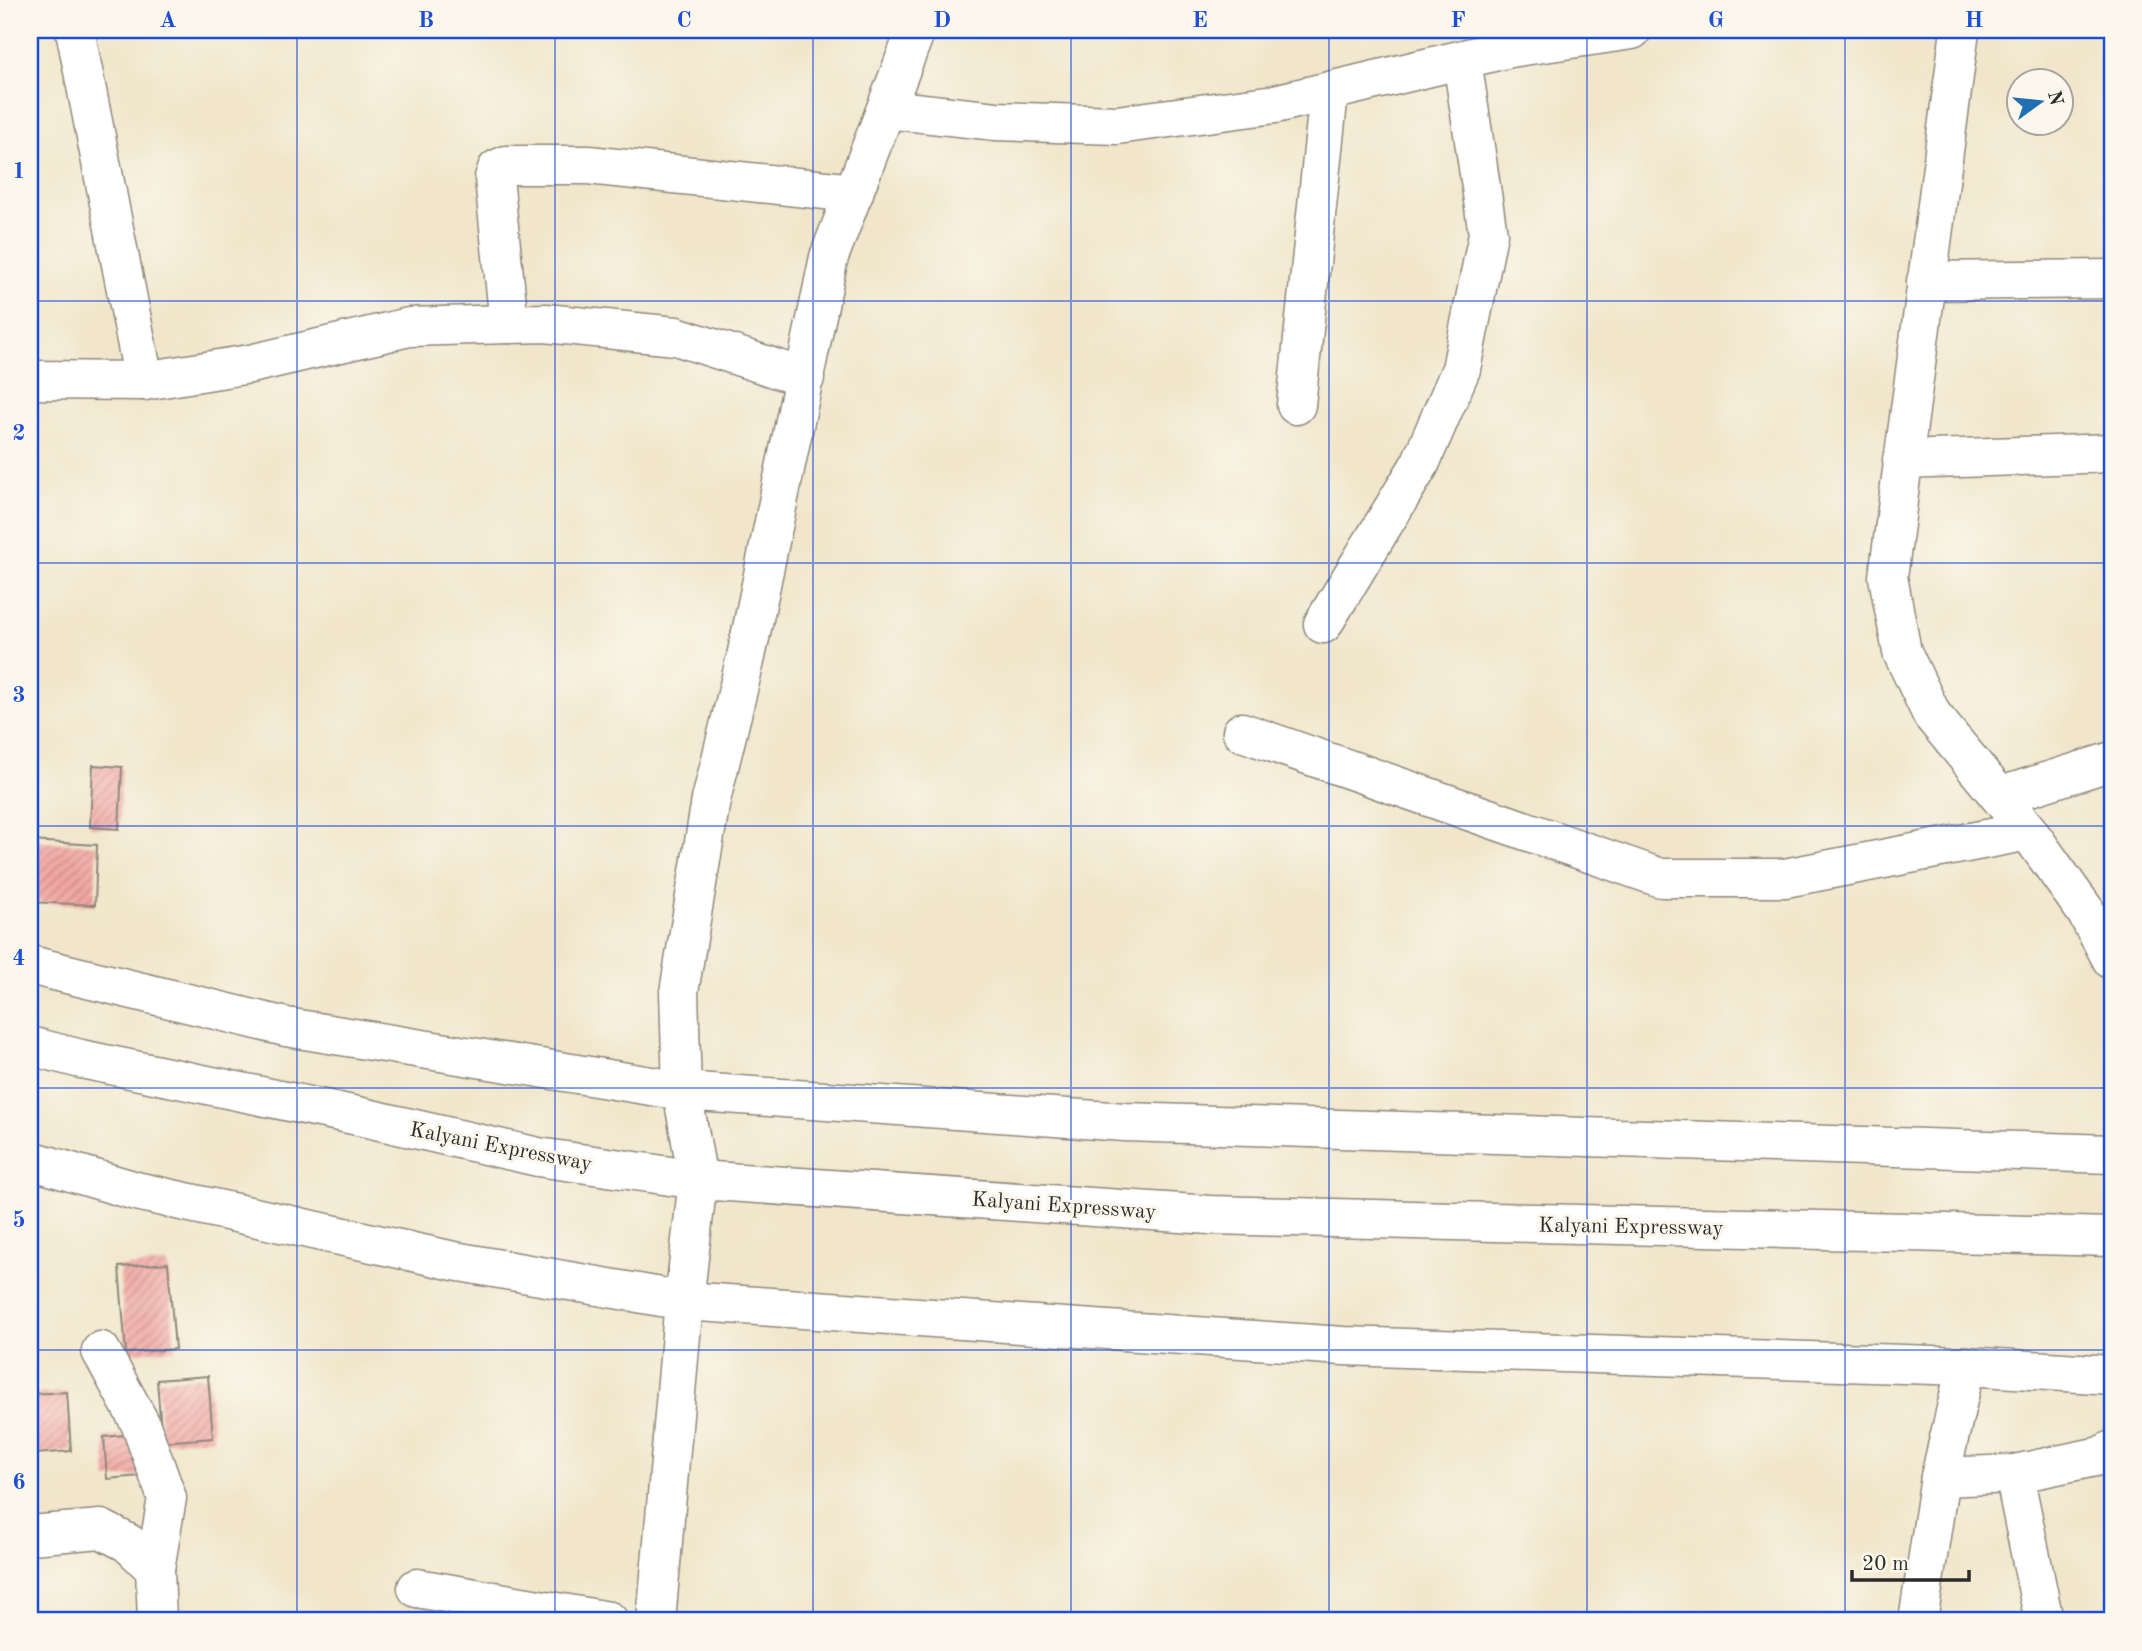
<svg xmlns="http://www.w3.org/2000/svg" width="2142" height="1651" font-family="'Old Standard TT',serif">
	<defs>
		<pattern id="building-hatch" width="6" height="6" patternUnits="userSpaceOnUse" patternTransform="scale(1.75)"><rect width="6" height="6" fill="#f2a7a3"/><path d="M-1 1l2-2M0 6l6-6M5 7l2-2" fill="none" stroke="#c48885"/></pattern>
	</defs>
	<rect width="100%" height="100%" fill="#fbf7ec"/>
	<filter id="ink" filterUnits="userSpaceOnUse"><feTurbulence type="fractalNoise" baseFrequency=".0143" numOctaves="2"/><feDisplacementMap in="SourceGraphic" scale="14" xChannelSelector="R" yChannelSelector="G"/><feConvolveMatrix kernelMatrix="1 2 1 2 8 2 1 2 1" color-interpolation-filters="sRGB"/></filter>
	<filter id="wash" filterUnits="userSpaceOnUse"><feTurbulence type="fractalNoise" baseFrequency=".00686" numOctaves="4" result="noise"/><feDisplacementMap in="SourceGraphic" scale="28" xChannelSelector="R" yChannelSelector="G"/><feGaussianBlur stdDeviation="1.57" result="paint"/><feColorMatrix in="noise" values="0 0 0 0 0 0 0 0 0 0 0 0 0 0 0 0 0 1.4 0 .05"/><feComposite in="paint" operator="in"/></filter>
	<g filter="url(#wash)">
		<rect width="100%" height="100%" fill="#f1e6cb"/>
		<g id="blocks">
			<g fill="url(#building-hatch)">
				<polygon points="93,765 122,767 119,829 90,827"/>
				<polygon points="30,841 97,845 95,905 30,902"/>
				<polygon points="168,1263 175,1349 126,1353 119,1267"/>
				<polygon points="208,1376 213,1438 162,1442 157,1380"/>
				<polygon points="67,1392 71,1451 36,1454 31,1394"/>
				<polygon points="137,1434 140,1476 107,1479 104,1437"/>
			</g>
		</g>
	</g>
	<g filter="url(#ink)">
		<use href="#blocks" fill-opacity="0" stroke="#8e887b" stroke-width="2"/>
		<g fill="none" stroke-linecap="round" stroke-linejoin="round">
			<defs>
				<g id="minor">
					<polyline points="75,30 144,381 250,364 409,327 545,323 676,336 805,378"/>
					<polyline points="1960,30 1888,577 1902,652 1932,715 2028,831 2086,912 2112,960"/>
					<polyline points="1926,281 2110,279"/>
					<polyline points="509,324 494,178 497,169 506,165 588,165 854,193"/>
					<polyline points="30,380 144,381"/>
					<polyline points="1296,405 1329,92"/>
					<polyline points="1902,460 2112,453"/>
					<polyline points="1323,624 1420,464 1461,369 1488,234 1462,60"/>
					<polyline points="1242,732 1661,878 1785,878 2028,831"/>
					<polyline points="2001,796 2112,761"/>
					<polyline points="101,1351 140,1423 167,1498 155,1569"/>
					<polyline points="2014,1474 2044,1621"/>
					<polyline points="1940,1477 2014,1474 2100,1456 2112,1450"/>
					<polyline points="30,1535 101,1529 128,1543 155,1569 157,1621"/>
					<polyline points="417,1588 609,1621"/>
					<polyline points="1918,1621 1940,1477 1966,1366"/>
				</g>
				<g id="tertiary">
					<polyline points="886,109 996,121 1117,125 1275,104 1510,48 1632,30"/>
					<polyline points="30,965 286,1027 682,1091 1125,1122 2112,1154"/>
					<polyline points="30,1160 136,1191 454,1261 684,1301 1343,1346 1966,1366 2112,1375"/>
					<polyline points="656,1621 684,1301 698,1180 682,1091 679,992 711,800 746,657 829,257 916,30"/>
				</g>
				<polyline id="trunk" points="30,1046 81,1059 358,1116 538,1157 698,1180 1210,1215 2112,1237"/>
			</defs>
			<use href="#minor" stroke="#8e887b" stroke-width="41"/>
			<use href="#tertiary" stroke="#8e887b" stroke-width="41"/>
			<use href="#trunk" stroke="#8e887b" stroke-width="41"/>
			<use href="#minor" stroke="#fff" stroke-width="38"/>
			<use href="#tertiary" stroke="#fff" stroke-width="38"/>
			<use href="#trunk" stroke="#fff" stroke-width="38"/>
		</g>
	</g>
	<path fill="none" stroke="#1d4ed8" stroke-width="2" stroke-opacity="0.55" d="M297 30V1621M555 30V1621M813 30V1621M1071 30V1621M1329 30V1621M1587 30V1621M1845 30V1621M30 301H2112M30 563H2112M30 826H2112M30 1088H2112M30 1350H2112"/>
	<g text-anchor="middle" stroke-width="6" stroke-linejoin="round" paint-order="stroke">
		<g font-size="21" fill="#2b2b2b" stroke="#fbf7ec">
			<text transform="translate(501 1146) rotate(11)" y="7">Kalyani Expressway</text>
			<text transform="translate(1064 1205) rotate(4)" y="7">Kalyani Expressway</text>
			<text transform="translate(1631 1226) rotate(1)" y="7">Kalyani Expressway</text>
		</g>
	</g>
	<rect width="2142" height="1651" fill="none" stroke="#fbf7ec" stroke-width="77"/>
	<g transform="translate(2040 102) rotate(75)"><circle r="33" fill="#fbf7ec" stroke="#a8a59f" stroke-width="2"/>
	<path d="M0-5L12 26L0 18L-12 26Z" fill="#1f6fb2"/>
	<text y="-10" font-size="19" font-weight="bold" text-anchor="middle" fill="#2b2b2b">N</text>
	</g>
	<path d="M1852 1570v10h117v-10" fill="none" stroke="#2b2b2b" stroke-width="3.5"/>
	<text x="1862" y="1570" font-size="21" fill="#2b2b2b" stroke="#fbf7ec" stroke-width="5" paint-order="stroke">20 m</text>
	<rect x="38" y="38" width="2066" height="1574" fill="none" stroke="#1d4ed8" stroke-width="2.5"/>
	<g font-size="23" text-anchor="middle" font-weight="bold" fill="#1d4ed8">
		<text x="168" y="27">A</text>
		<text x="426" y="27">B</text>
		<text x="684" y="27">C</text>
		<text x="942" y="27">D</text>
		<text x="1200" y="27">E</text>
		<text x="1458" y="27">F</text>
		<text x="1716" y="27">G</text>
		<text x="1974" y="27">H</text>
		<text x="19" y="178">1</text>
		<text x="19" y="440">2</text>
		<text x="19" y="702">3</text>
		<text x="19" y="965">4</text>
		<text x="19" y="1227">5</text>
		<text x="19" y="1489">6</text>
	</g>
</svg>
